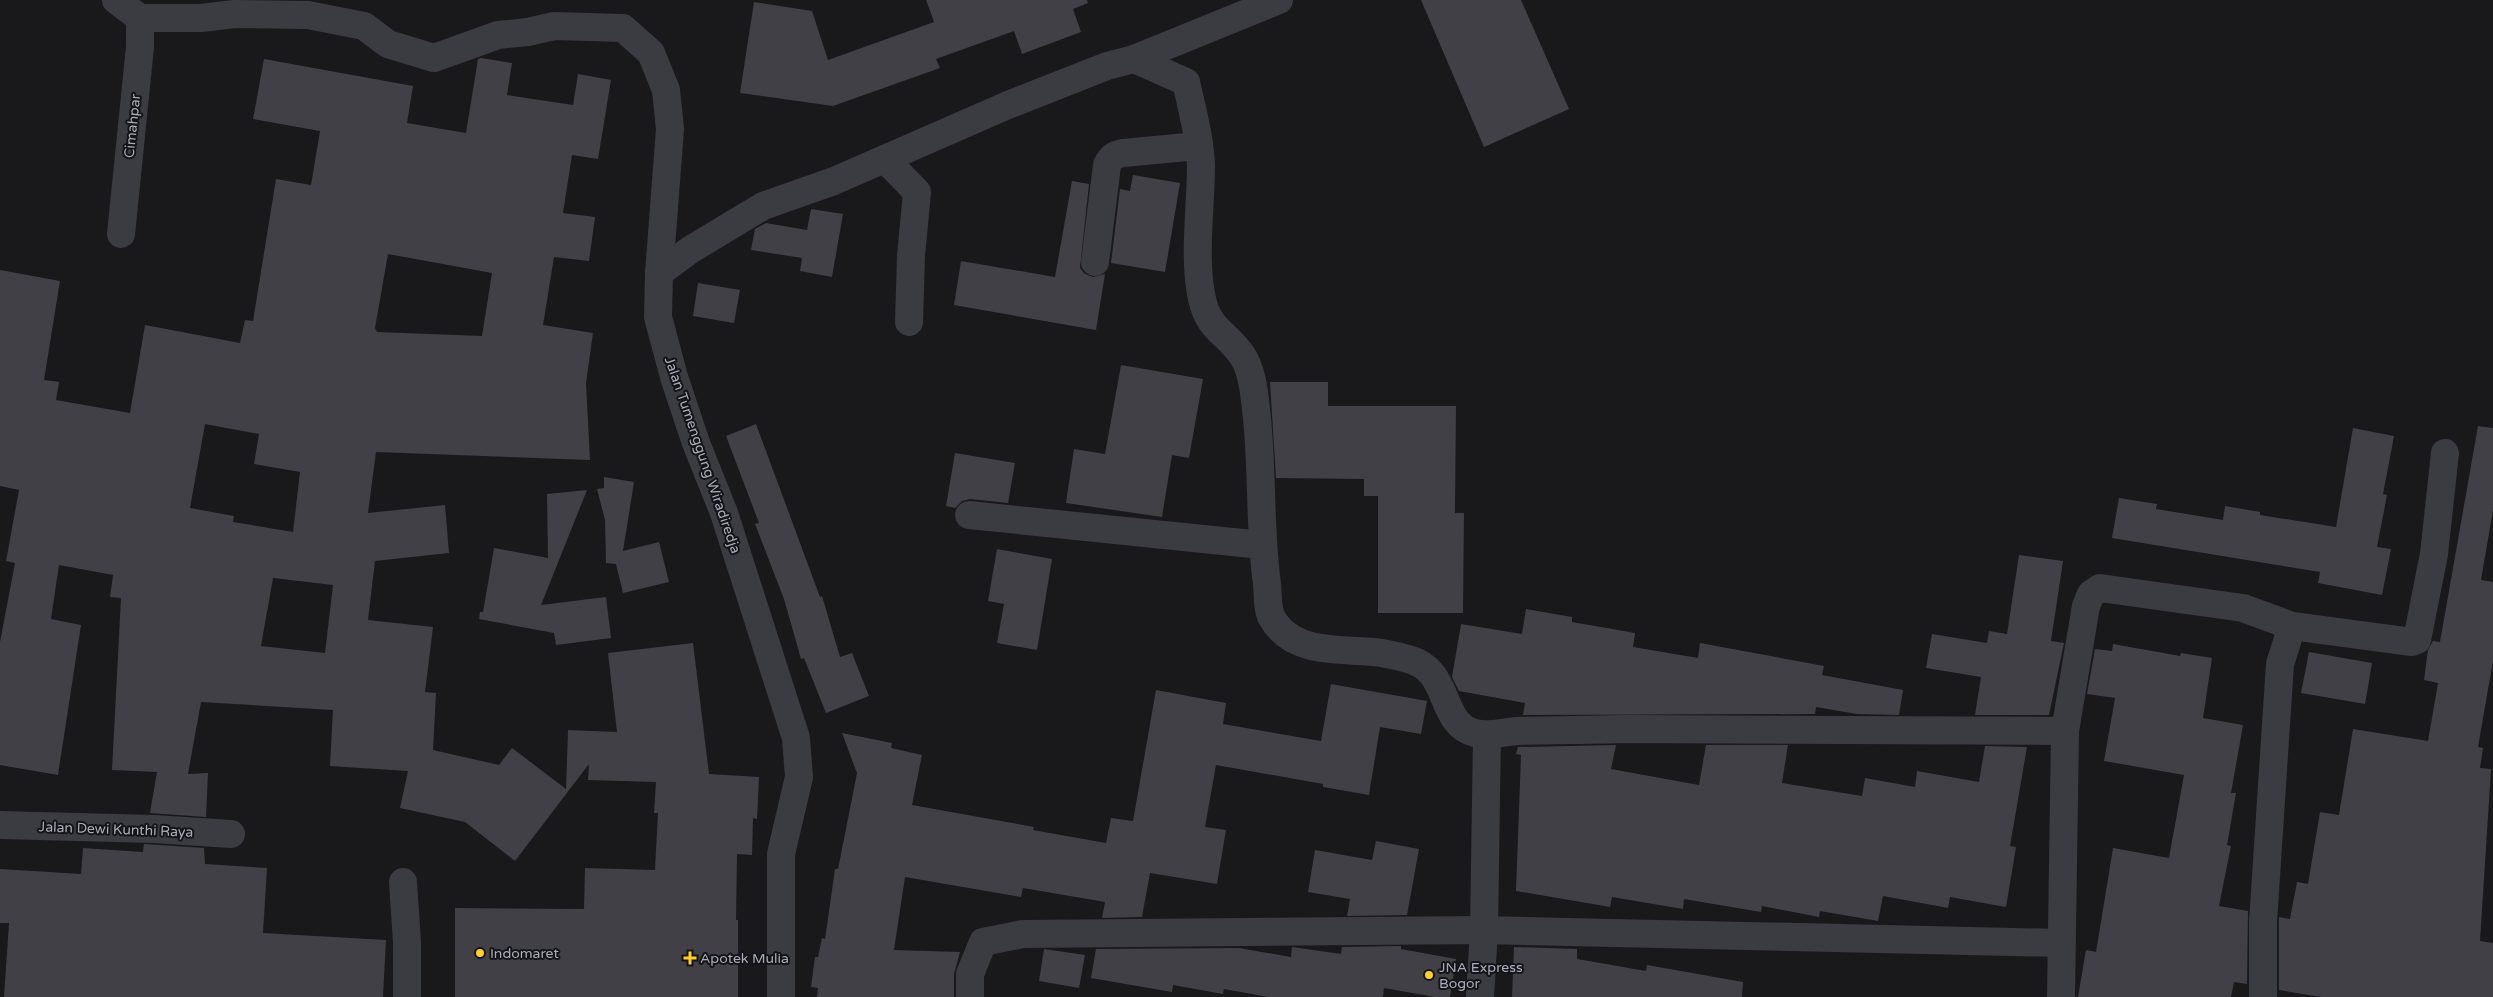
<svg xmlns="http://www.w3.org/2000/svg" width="2493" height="997" font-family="'Varela Round',sans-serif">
	<rect width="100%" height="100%" fill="#19181b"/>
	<g fill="#404046" fill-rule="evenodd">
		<polygon points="926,0 1087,0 1088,3 1073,9 1081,32 1022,54 1014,31 936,59 940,68 833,106 740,93 754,2 812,11 828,60 934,22"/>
		<polygon points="1421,0 1521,0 1569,109 1484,147"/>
		<path d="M481 58 512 63 507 95 573 105 578 74 611 80 598 159 572 155 563 213 595 217 589 261 554 257 543 325 593 333 586 383 590 460 376 452 368 513 445 505 449 553 375 561 368 620 433 627 425 692 436 693 433 750 499 765 512 748 566 789 568 730 617 732 608 653 693 643 709 774 759 777 757 819 753 818 752 855 737 854 736 920H738V997H455V908L584 909 585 868 655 870 658 813H654L656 782 588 780 589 764 515 861 465 822 400 808 408 771 330 766 333 710 201 702 188 774 208 773 206 817 150 813 157 772 112 770 121 598 110 597 113 575 59 565 51 619 81 625 58 775 0 765V642L15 563 6 561 19 490 0 486V270L60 281 44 380 59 382 56 400 130 413 145 325 240 343 245 320 253 321 276 179 311 185 320 131 253 119 264 59 413 86 407 123 466 133 478 59ZM388 254 492 273 482 336 377 332 375 328ZM205 424 259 434 254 464 300 472 293 532 233 522 234 516 190 508ZM273 578 333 585 325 653 261 646Z"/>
		<polygon points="1133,175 1180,183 1165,272 1111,263 1120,189 1130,191"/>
		<polygon points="1072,181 1089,184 1080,268 1085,274 1093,277 1105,274 1096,330 954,305 961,261 1055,277"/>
		<polygon points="811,209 843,214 832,277 800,271 802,258 751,250 755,229 766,223 807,230"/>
		<polygon points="698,283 740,290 734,323 693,316"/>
		<polygon points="1121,365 1203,379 1189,458 1172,455 1162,517 1066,503 1074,449 1105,454"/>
		<polygon points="1270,382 1328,382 1328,406 1456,406 1455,513 1464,513 1463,613 1378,613 1378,496 1364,496 1364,479 1276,478"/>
		<polygon points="756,424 820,597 822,596 840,657 852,653 869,696 826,713 804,658 801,659 784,599 755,524 759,523 726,436"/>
		<polygon points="2478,426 2493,428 2493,510 2481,580 2493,582 2493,661 2478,747 2483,748 2480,768 2491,769 2480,941 2493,943 2493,997 2321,997 2279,990 2279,917 2290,919 2297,882 2308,884 2320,812 2339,815 2353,729 2428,741 2438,683 2424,680 2428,650 2433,641 2440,642"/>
		<polygon points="2353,428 2394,436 2383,494 2387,495 2377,547 2391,549 2382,595 2318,583 2320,572 2112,538 2119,498 2157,504 2156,509 2223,520 2225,506 2260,512 2260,515 2336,527"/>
		<polygon points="955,453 1015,463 1008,503 970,499 962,501 955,508 946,506"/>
		<polygon points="604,477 634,482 623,551 659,542 669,582 623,593 616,564 606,563 605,520 597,489 604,488"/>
		<polygon points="587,490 541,605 606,597 611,638 556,645 554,633 479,619 480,612 483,612 494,548 548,558 547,494"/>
		<polygon points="997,549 1052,559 1037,650 997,643 1004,604 988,601"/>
		<polygon points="2019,555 2063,561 2051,641 2064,643 2049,715 1975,715 1981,677 1926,668 1932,634 1987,643 1989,631 2007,634"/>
		<polygon points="1526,609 1572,617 1572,622 1635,633 1633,647 1698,658 1700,643 1824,666 1822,675 1903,690 1899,715 1857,714 1816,707 1815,714 1523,715 1525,703 1459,691 1452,677 1461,624 1522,634"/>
		<polygon points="2113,644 2180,656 2181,653 2212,658 2203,718 2243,725 2231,793 2236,793 2227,845 2231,846 2219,906 2248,911 2247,984 2234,982 2231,997 2078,997 2086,950 2096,952 2113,848 2169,858 2184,775 2104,761 2115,698 2087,694 2095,649 2112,651"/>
		<polygon points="2309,652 2372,663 2365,704 2301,693"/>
		<polygon points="1331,684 1427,701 1421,734 1380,727 1369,795 1323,787 1323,784 1216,765 1205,827 1226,830 1217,884 1150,873 1142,917 1102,918 1105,902 1023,888 1021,897 905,877 894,950 960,952 954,974 954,997 817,997 818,988 811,987 815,957 818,957 822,938 825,939 835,869 838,869 857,773 842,733 892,743 891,748 922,755 912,805 1034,827 1033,830 1106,843 1111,818 1133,821 1156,690 1226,703 1223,724 1321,741"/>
		<polygon points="1616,745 1611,769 1699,785 1706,745 1788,745 1782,783 1862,796 1865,778 1915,787 1917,771 1979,782 1985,746 2027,747 2010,846 2016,847 2006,907 1950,897 1948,908 1883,896 1878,921 1820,911 1819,917 1762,906 1761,912 1684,899 1683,909 1612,897 1610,907 1516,891 1521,755 1516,754 1518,747"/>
		<polygon points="1376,841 1419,849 1407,915 1347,916 1350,899 1308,892 1315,850 1372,860"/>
		<polygon points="144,844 204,848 205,864 267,868 263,933 386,940 383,997 4,997 9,923 0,923 0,869 81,874 83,848 143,852"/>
		<polygon points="1401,946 1401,949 1456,959 1450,997 1435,997 1384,988 1383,997 1268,997 1224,989 1223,994 1173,985 1172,992 1091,978 1096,949 1239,948 1291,957 1292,947 1341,954 1342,947"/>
		<polygon points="1514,947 1577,949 1577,959 1646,971 1647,965 1743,982 1742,997 1512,997"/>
		<polygon points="1044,949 1085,955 1079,988 1039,981"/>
	</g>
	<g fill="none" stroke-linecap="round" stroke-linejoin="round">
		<g stroke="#3b3b42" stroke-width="28">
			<path d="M1134 59 1186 82C1192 109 1200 138 1201 165 1201 209 1193 256 1202 299 1209 330 1226 332 1242 355 1252 370 1254 391 1256 409 1263 467 1259 526 1267 584 1268 594 1267 609 1272 618 1292 654 1339 649 1374 652 1385 653 1397 656 1408 659 1452 670 1438 724 1475 733 1488 737 1503 732 1517 731 1552 730 1587 730 1622 729 1770 729 1917 731 2065 731"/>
			<polyline points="885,159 917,192 911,256 909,322"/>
			<polyline points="121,234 140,47 140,18"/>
			<path d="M1095 262 1107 165C1111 157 1114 155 1123 153L1198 146"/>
			<polyline points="659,273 690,250 763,206 834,181 1008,105 1107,66 1134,59 1279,0"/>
			<polyline points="969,515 1262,545"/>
			<polyline points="2292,626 2412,642 2417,640 2434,554 2445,453"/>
			<polyline points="0,825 154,829 231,834"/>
			<polyline points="403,882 407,942 407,997"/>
			<polyline points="970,997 970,974 983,942 1023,934 1484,930 2061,943"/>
			<polyline points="1480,997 1484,930 1487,735"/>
			<polyline points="2061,997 2065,731 2086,606 2091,594 2100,588 2243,608 2292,626 2280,664 2263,922 2263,997"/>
		</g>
		<polyline stroke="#3b3b42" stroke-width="28" points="116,0 140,18 201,18 235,14 308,15 364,26 388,44 434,58 498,35 528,32 554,26 623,28 651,53 666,90 670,129 659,273 658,317 674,377 696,443 724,513 796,738 799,777 781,854 781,997"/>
	</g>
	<g fill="#ffce2c" stroke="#141316" stroke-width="2">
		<circle cx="480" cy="953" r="5"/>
		<path d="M687.5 950.5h5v5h5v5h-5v5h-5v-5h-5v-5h5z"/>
		<circle cx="1429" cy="975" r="5"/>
	</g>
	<g text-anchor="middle" stroke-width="4" stroke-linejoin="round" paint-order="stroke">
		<g font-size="14" fill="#a9adbc" stroke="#141316">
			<text transform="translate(132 126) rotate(-84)" y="5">Cimahpar</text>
			<text transform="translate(703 455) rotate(71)" y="5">Jalan Tumenggung Wiradiredja</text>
			<text transform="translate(116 829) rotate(2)" y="5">Jalan Dewi Kunthi Raya</text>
		</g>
		<g font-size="14" fill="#a9adbc" stroke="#141316" text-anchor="start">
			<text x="490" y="958">Indomaret</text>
			<text x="700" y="963">Apotek Mulia</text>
			<text x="1439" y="972">JNA Express<tspan x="1439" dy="16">Bogor</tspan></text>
		</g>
	</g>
</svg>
